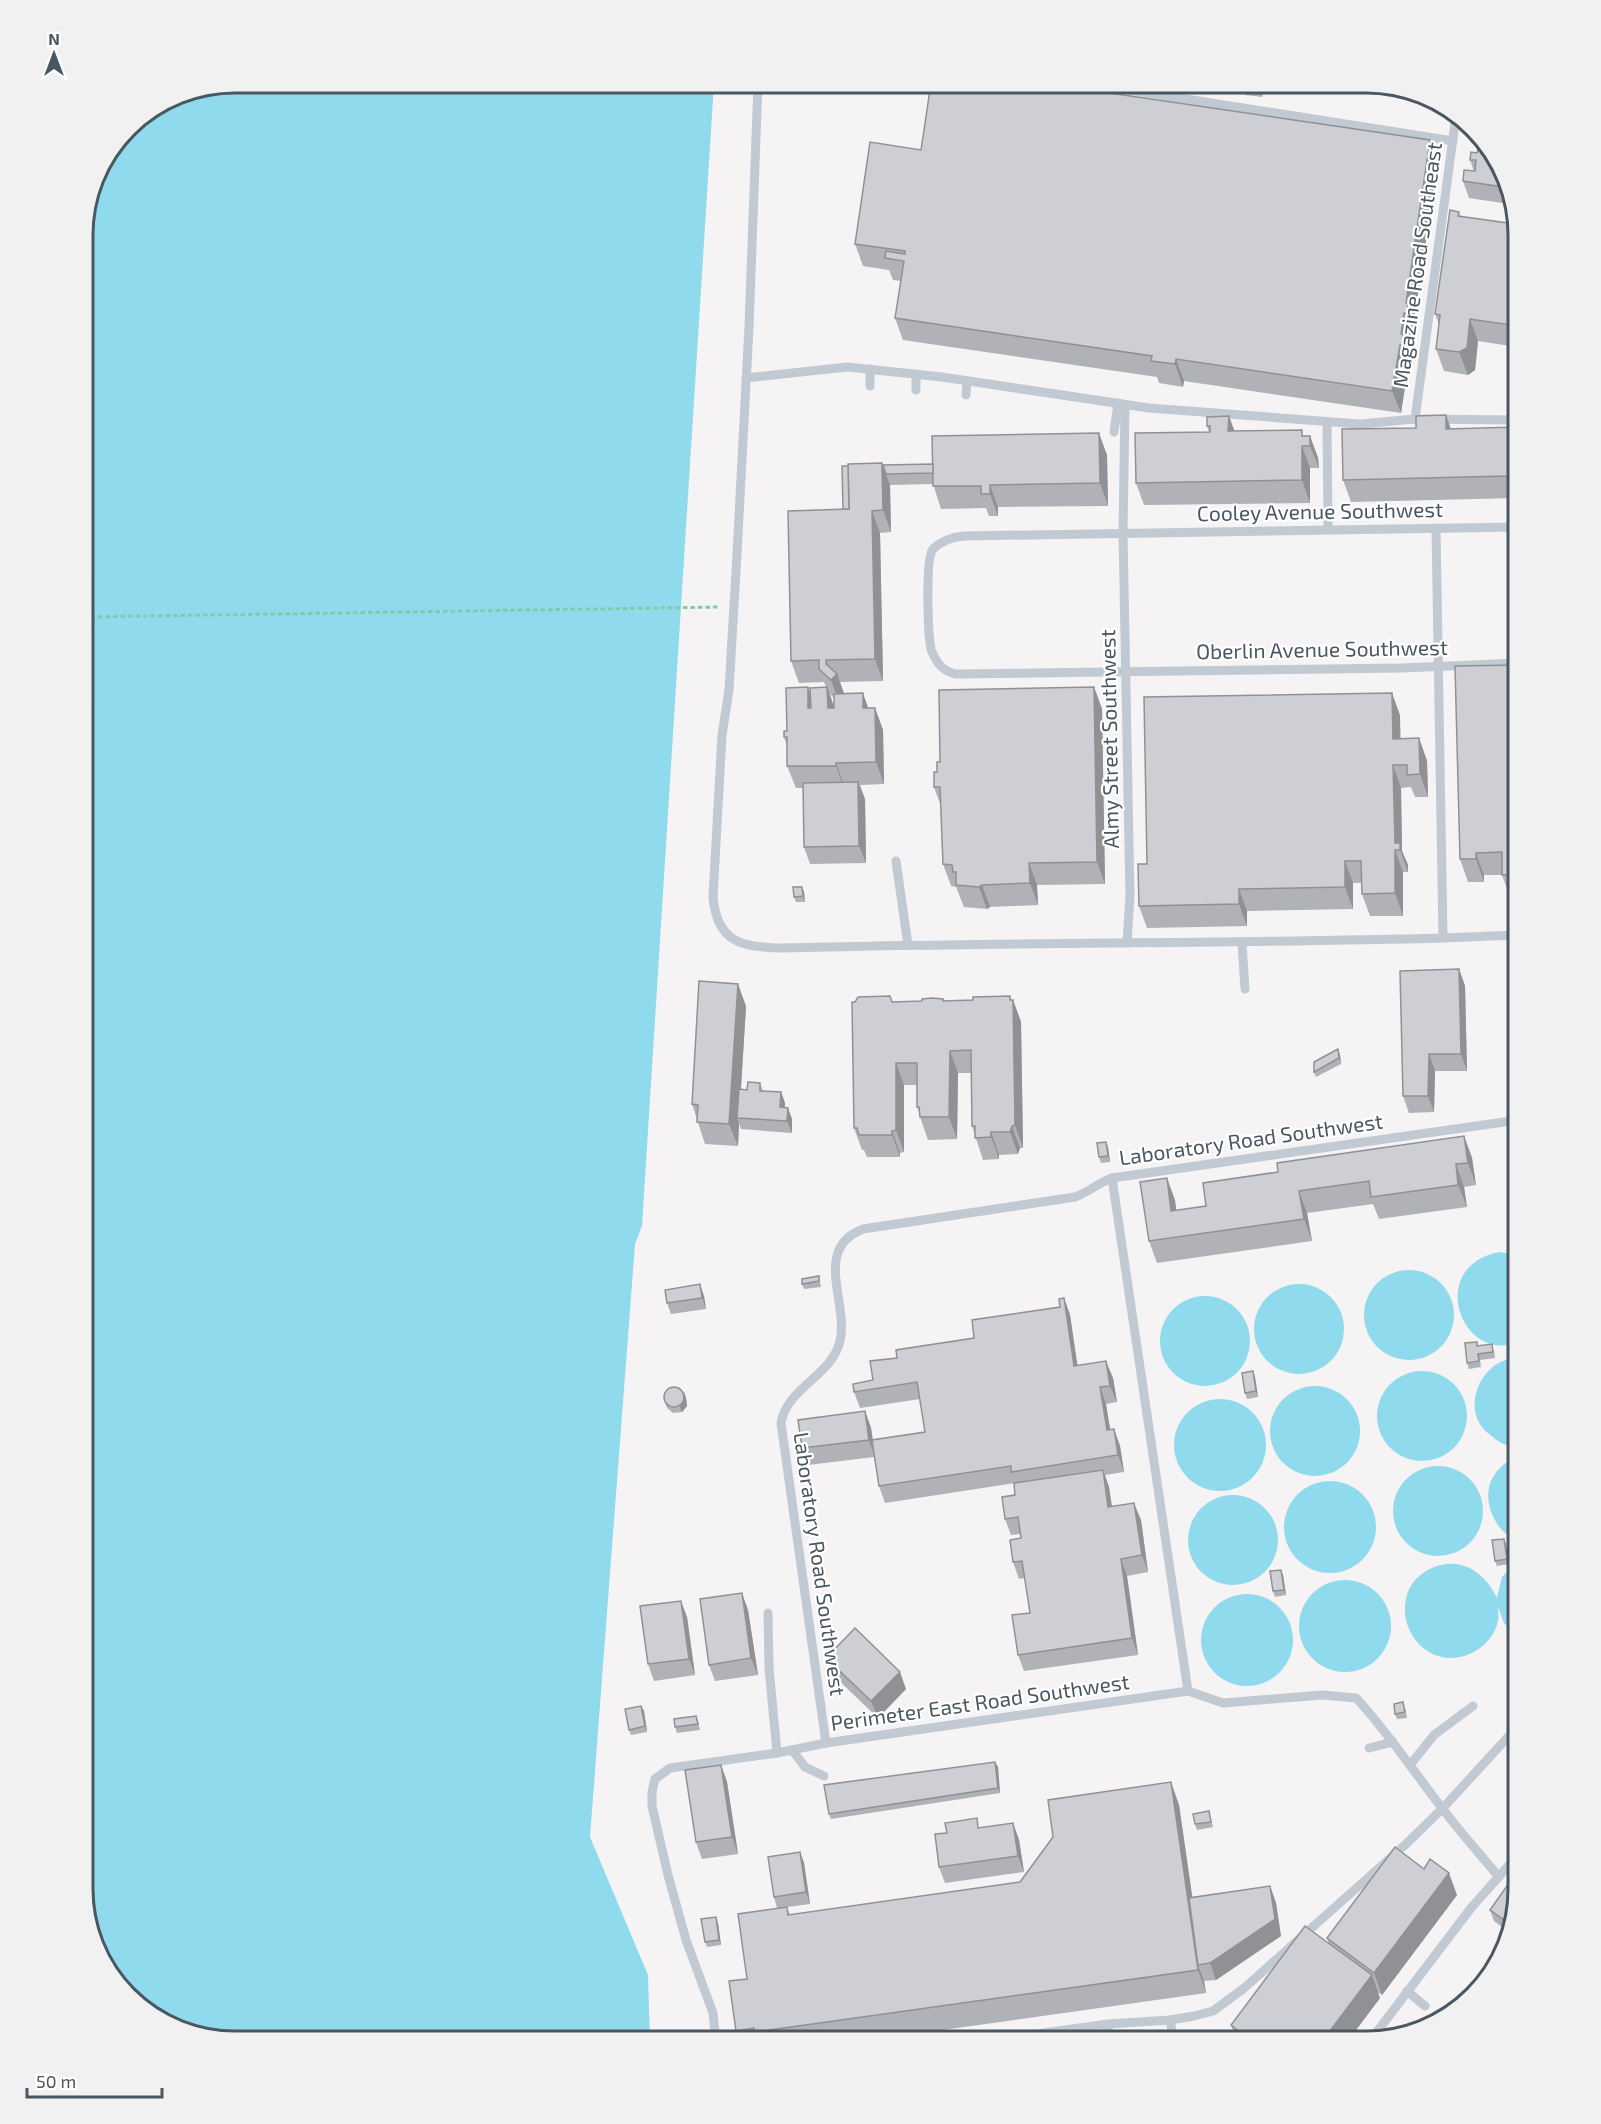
<svg xmlns="http://www.w3.org/2000/svg" width="1601" height="2124" font-family="'Exo 2',sans-serif">
	<rect width="100%" height="100%" fill="#f5f3f3"/>
	<g fill="#90daee">
		<polygon points="235,83 714,83 642,1226 635,1244 590,1837 648,1975 650,2041 234,2041 159,2021 108,1974 83,1889 83,224 98,168 134,120 177,94"/>
		<path d="M1499 1252 1518 1255V1342C1462 1365 1425 1267 1499 1252Z"/>
		<circle cx="1409" cy="1315" r="45"/>
		<circle cx="1299" cy="1329" r="45"/>
		<circle cx="1205" cy="1341" r="45"/>
		<path d="M1518 1358V1447C1509 1447 1499 1443 1493 1437 1489 1434 1485 1431 1482 1427 1462 1400 1486 1357 1518 1358Z"/>
		<circle cx="1422" cy="1416" r="45"/>
		<circle cx="1315" cy="1431" r="45"/>
		<circle cx="1220" cy="1445" r="46"/>
		<path d="M1518 1455V1541C1495 1533 1480 1499 1493 1477 1499 1467 1508 1460 1518 1455Z"/>
		<circle cx="1438" cy="1511" r="45"/>
		<circle cx="1330" cy="1527" r="46"/>
		<circle cx="1233" cy="1540" r="45"/>
		<path d="M1518 1560V1637L1504 1623 1498 1607C1498 1611 1499 1617 1498 1621 1492 1650 1455 1668 1429 1652 1400 1635 1395 1589 1426 1571 1456 1554 1483 1569 1497 1598L1502 1577Z"/>
		<circle cx="1345" cy="1626" r="46"/>
		<circle cx="1247" cy="1640" r="46"/>
	</g>
	<g fill="none" stroke-linecap="round" stroke-linejoin="round">
		<polyline stroke="#7ad0a6" stroke-width="3" stroke-dasharray="4.5 3" stroke-linecap="butt" points="83,617 720,607"/>
		<g stroke="#c1cad2" stroke-width="9">
			<path d="M758 83 749 327 737 554 729 690 722 735 713 897C717 943 742 947 782 948 1002 942 1222 944 1443 938L1436 529"/>
			<polyline points="1085,83 1453,141"/>
			<polyline points="870,369 870,386"/>
			<polyline points="746,378 847,367 942,377 1149,408 1360,424 1415,419 1518,420"/>
			<polyline points="916,390 916,374"/>
			<polyline points="966,395 967,381"/>
			<polyline points="1125,405 1123,533 1130,896 1127,943"/>
			<polyline points="1415,419 1456,116"/>
			<polyline points="1327,422 1328,530"/>
			<polyline points="1114,432 1118,403"/>
			<path d="M1518 663 1402 668 955 674C941 670 936 662 931 649 928 634 925 559 933 549 941 541 953 537 964 536L1518 527"/>
			<polyline points="896,861 908,945"/>
			<polyline points="1443,938 1518,935"/>
			<polyline points="1242,943 1245,989"/>
			<polyline points="1112,1178 1188,1691"/>
			<polyline points="768,1613 769,1668 777,1753"/>
			<path d="M826 1743 781 1423C787 1387 832 1376 840 1341 849 1302 812 1249 863 1229L1075 1197C1089 1192 1098 1183 1112 1178L1518 1120"/>
			<polyline points="1369,1748 1393,1742"/>
			<polyline points="792,1750 805,1767 824,1776"/>
			<polyline points="1410,1765 1434,1735 1473,1706"/>
			<polyline points="1407,1991 1425,2006"/>
			<polyline points="1170,2020 1174,2041"/>
			<polyline points="1108,2024 1109,2041"/>
			<path d="M716 2041 713 2013 686 1940 668 1875 652 1806V1792L655 1779 670 1768 777 1753 826 1743 1188 1691 1223 1703 1322 1695 1356 1698C1388 1732 1413 1771 1442 1808 1460 1832 1480 1854 1499 1877"/>
			<polyline points="986,2041 1108,2024 1170,2020 1194,2016 1213,2011 1243,1989 1406,1844 1442,1809 1518,1726"/>
			<polyline points="1370,2041 1471,1908 1518,1855"/>
		</g>
	</g>
	<g fill="#b0b2b7" fill-rule="evenodd">
		<polygon points="1062,83 1084,83 1087,90 1438,162 1414,320 1416,325 1415,336 1412,335 1410,352 1412,357 1410,367 1408,367 1401,413 1184,381 1183,387 1159,383 1157,377 903,340 895,318 901,281 893,280 889,270 863,266 855,244 921,150 1062,86"/>
		<polygon points="1264,83 1262,97 1245,95 1243,89"/>
		<polygon points="1487,145 1489,150 1493,151 1509,204 1469,198 1463,181 1474,171 1470,160 1481,149"/>
		<polygon points="1459,212 1460,216 1518,234 1518,356 1516,350 1517,347 1478,341 1475,370 1468,375 1444,371 1436,349 1439,324 1435,314"/>
		<polygon points="1446,415 1450,429 1518,427 1518,465 1516,465 1517,498 1351,502 1343,480 1416,428"/>
		<polygon points="1229,416 1234,431 1310,436 1318,458 1319,468 1310,468 1310,503 1144,505 1136,483 1209,432 1207,426"/>
		<path d="M1107 455 1108 506 998 507V516H989L986 508 941 509 933 484 890 485 891 532 880 533 883 681 840 682 844 694 868 708H875L883 730 884 784 860 785 865 799 866 863 810 864 804 847 803 788H796L787 766V746L784 737 810 693 826 687 824 682 799 683 791 661 843 509 883 465 933 464ZM830 694 834 698V707Z"/>
		<polygon points="1518,665 1518,897 1510,897 1502,875 1484,875 1484,882 1468,882 1460,859"/>
		<polygon points="1094,687 1102,709 1105,884 1037,885 1038,905 990,907 987,909 964,907 956,887 951,886 943,864 941,806 934,787 940,762"/>
		<polygon points="1400,715 1400,739 1419,738 1427,761 1428,797 1415,797 1411,787 1401,788 1402,851 1408,865 1408,872 1403,872 1403,916 1370,916 1362,894 1362,883 1353,883 1353,909 1247,911 1247,926 1147,928 1139,906 1147,864"/>
		<polygon points="802,887 804,892 805,902 796,902 794,897"/>
		<polygon points="1459,969 1465,986 1467,1071 1435,1071 1434,1112 1409,1113 1403,1096"/>
		<polygon points="1010,996 1011,1000 1013,1000 1021,1022 1023,1148 1020,1148 1018,1154 999,1155 999,1159 983,1160 972,1126 971,1073 958,1073 957,1139 928,1140 920,1117 920,1114 917,1107 917,1085 904,1085 904,1152 900,1153 900,1157 867,1157 864,1150 862,1150 854,1128 892,1002 922,1001 943,999 943,1001 973,1000"/>
		<polygon points="746,1006 741,1090 747,1090 760,1083 763,1091 781,1092 785,1103 785,1108 792,1119 792,1133 741,1129 739,1123 738,1146 705,1144 692,1104"/>
		<polygon points="1340,1055 1341,1064 1316,1077 1314,1072"/>
		<polygon points="1518,1064 1518,1077 1517,1077 1515,1072"/>
		<polygon points="1464,1136 1472,1158 1476,1185 1464,1187 1467,1207 1379,1219 1373,1204 1307,1213 1312,1241 1157,1263 1149,1241 1175,1200 1176,1210 1206,1206 1278,1172"/>
		<polygon points="1518,1142 1518,1186 1515,1177"/>
		<polygon points="1108,1147 1110,1162 1101,1163 1099,1157"/>
		<polygon points="819,1276 821,1287 804,1289 802,1284"/>
		<polygon points="704,1296 706,1309 671,1314 667,1303"/>
		<polygon points="1064,1298 1070,1315 1077,1365 1113,1378 1117,1402 1106,1404 1110,1430 1114,1429 1120,1446 1124,1472 1105,1475 1109,1487 1112,1506 1141,1520 1148,1572 1127,1576 1138,1655 1024,1671 1018,1655 1030,1613 1025,1578 1019,1579 1013,1562 1021,1538 1020,1534 1011,1535 1005,1519 1015,1495 1015,1483 885,1503 879,1486 874,1457 808,1465 802,1448 865,1411 871,1428 873,1440 925,1432 920,1399 860,1408 854,1392 873,1380 897,1358 974,1338 1060,1307"/>
		<polygon points="1477,1342 1478,1346 1494,1350 1495,1358 1480,1360 1481,1367 1469,1369 1467,1363"/>
		<polygon points="1255,1377 1258,1397 1247,1399 1245,1393"/>
		<polygon points="684,1392 686,1398 687,1406 682,1412 673,1413 667,1408 665,1403"/>
		<polygon points="1506,1544 1509,1564 1497,1566 1495,1561"/>
		<polygon points="1283,1575 1286,1595 1275,1597 1273,1591"/>
		<polygon points="748,1610 758,1675 715,1681 709,1665"/>
		<polygon points="687,1617 695,1675 654,1681 648,1664"/>
		<polygon points="826,1658 906,1689 878,1718 832,1674"/>
		<polygon points="641,1706 644,1711 647,1732 631,1735 629,1730"/>
		<polygon points="1405,1708 1407,1718 1397,1719 1395,1714"/>
		<polygon points="696,1716 698,1721 700,1730 677,1733 675,1727"/>
		<polygon points="995,1762 998,1767 1000,1793 831,1819 829,1814"/>
		<polygon points="721,1765 727,1782 738,1854 702,1859 696,1842"/>
		<polygon points="1171,1782 1179,1805 1192,1897 1270,1886 1276,1903 1281,1936 1216,1980 1204,1981 1206,1993 857,2042 740,2042 736,2031 747,1979 777,1908 774,1897 800,1852 804,1863 810,1904 787,1907 790,1915 1020,1882"/>
		<polygon points="1209,1811 1213,1827 1197,1830 1195,1824"/>
		<polygon points="1013,1823 1019,1840 1024,1872 945,1883 939,1867 980,1828"/>
		<polygon points="1518,1890 1507,1931 1494,1921 1490,1910"/>
		<polygon points="1457,1895 1382,1995 1377,1992 1380,1998 1347,2042 1225,2042 1233,2031 1231,2025 1329,1944 1327,1938"/>
		<polygon points="718,1923 721,1945 707,1947 705,1942"/>
	</g>
	<g fill="#909195">
		<polygon points="1261,83 1264,83 1262,97 1260,91"/>
		<polygon points="1430,140 1438,162 1414,320 1416,325 1415,336 1407,313 1406,303"/>
		<polygon points="1484,142 1487,145 1491,155 1484,150"/>
		<polygon points="1404,313 1412,335 1410,352 1412,357 1410,367 1402,345 1401,334"/>
		<polygon points="1470,319 1478,341 1475,370 1468,375 1459,352"/>
		<polygon points="1400,345 1408,367 1401,413 1392,391"/>
		<polygon points="1176,359 1184,381 1183,387 1175,364"/>
		<polygon points="1446,415 1454,438 1446,429"/>
		<polygon points="1229,416 1237,438 1228,431"/>
		<polygon points="1099,433 1107,455 1108,506 1100,483"/>
		<polygon points="1310,436 1318,458 1319,468 1310,446"/>
		<polygon points="1508,443 1516,465 1517,498 1508,476"/>
		<polygon points="1302,446 1310,468 1310,503 1302,480"/>
		<polygon points="882,463 890,485 891,532 883,510"/>
		<polygon points="990,485 998,507 998,516 990,494"/>
		<polygon points="872,511 880,533 883,681 875,659"/>
		<polygon points="826,660 833,678 837,674 845,696 839,702 831,680 826,664"/>
		<polygon points="808,687 816,709 808,708"/>
		<polygon points="827,687 835,710 828,708"/>
		<polygon points="1094,687 1102,709 1105,884 1097,862"/>
		<polygon points="863,693 871,716 863,708"/>
		<polygon points="1392,693 1400,715 1401,761 1393,739"/>
		<polygon points="875,708 883,730 884,784 876,762"/>
		<polygon points="1419,738 1427,761 1428,797 1420,774"/>
		<polygon points="836,763 844,785 844,788 836,766"/>
		<polygon points="1393,765 1401,788 1402,851 1408,865 1408,872 1400,850 1395,843"/>
		<polygon points="858,782 865,799 866,863 859,846"/>
		<polygon points="1395,850 1403,872 1403,916 1395,893"/>
		<polygon points="1476,853 1484,875 1484,882 1476,859"/>
		<polygon points="1345,861 1353,883 1353,909 1345,887"/>
		<polygon points="1029,863 1037,885 1038,905 1030,883"/>
		<polygon points="982,885 990,907 987,909 979,887"/>
		<polygon points="802,887 804,892 805,902 803,896"/>
		<polygon points="1239,889 1247,911 1247,926 1239,904"/>
		<polygon points="1459,969 1465,986 1467,1071 1461,1054"/>
		<polygon points="738,984 746,1006 739,1118 737,1118 739,1123 738,1146 729,1124"/>
		<polygon points="1010,996 1013,1005 1013,1000 1021,1022 1023,1148 1015,1125"/>
		<polygon points="1338,1049 1340,1055 1341,1064 1339,1058"/>
		<polygon points="950,1051 958,1073 957,1139 949,1117"/>
		<polygon points="1429,1054 1435,1071 1434,1112 1428,1096"/>
		<polygon points="896,1063 904,1085 904,1152 896,1130"/>
		<polygon points="781,1092 785,1103 784,1118 780,1107"/>
		<polygon points="788,1108 792,1119 792,1133 787,1121"/>
		<polygon points="1012,1126 1020,1148 1018,1154 1010,1132"/>
		<polygon points="892,1131 900,1153 900,1157 892,1135"/>
		<polygon points="991,1132 999,1155 999,1159 991,1137"/>
		<polygon points="1464,1136 1472,1158 1476,1185 1468,1163"/>
		<polygon points="1106,1142 1108,1147 1110,1162 1108,1156"/>
		<polygon points="1456,1164 1464,1187 1467,1207 1458,1185"/>
		<polygon points="1167,1178 1175,1200 1179,1233 1171,1211"/>
		<polygon points="1299,1191 1307,1213 1312,1241 1304,1219"/>
		<polygon points="700,1284 704,1296 706,1309 702,1298"/>
		<polygon points="1064,1298 1070,1315 1080,1382 1074,1366"/>
		<polygon points="1106,1361 1113,1378 1117,1402 1110,1386"/>
		<polygon points="1253,1371 1255,1377 1258,1397 1256,1391"/>
		<polygon points="1100,1387 1106,1404 1113,1447 1107,1430"/>
		<polygon points="684,1392 686,1398 687,1406 682,1412 680,1407"/>
		<polygon points="865,1411 871,1428 875,1457 869,1440"/>
		<polygon points="1114,1429 1120,1446 1124,1472 1118,1455"/>
		<polygon points="1103,1470 1109,1487 1114,1524 1108,1507"/>
		<polygon points="1134,1503 1141,1520 1148,1572 1142,1555"/>
		<polygon points="1504,1539 1506,1544 1509,1564 1507,1559"/>
		<polygon points="1121,1559 1127,1576 1138,1655 1132,1638"/>
		<polygon points="1281,1570 1283,1575 1286,1595 1284,1590"/>
		<polygon points="742,1593 748,1610 758,1675 751,1658"/>
		<polygon points="681,1601 687,1617 695,1675 689,1659"/>
		<polygon points="900,1672 906,1689 878,1718 871,1701"/>
		<polygon points="641,1706 644,1711 647,1732 645,1726"/>
		<polygon points="995,1762 998,1767 1000,1793 998,1788"/>
		<polygon points="721,1765 727,1782 738,1854 732,1837"/>
		<polygon points="1171,1782 1179,1805 1202,1964 1198,1965 1204,1981 1206,1993 1198,1970"/>
		<polygon points="1013,1823 1019,1840 1024,1872 1018,1856"/>
		<polygon points="800,1852 804,1863 810,1904 806,1892"/>
		<polygon points="1449,1873 1457,1895 1382,1995 1374,1973"/>
		<polygon points="1270,1886 1276,1903 1281,1936 1216,1980 1210,1963"/>
		<polygon points="1512,1915 1508,1927 1507,1922"/>
		<polygon points="716,1917 718,1923 721,1945 719,1940"/>
		<polygon points="1372,1975 1380,1998 1347,2042 1330,2042 1329,2039 1329,2032"/>
	</g>
	<g fill="#cdcfd5" stroke="#909195" stroke-width="1.5">
		<polygon points="931,83 1038,83 1062,86 1062,83 1084,83 1083,89 1430,140 1406,303 1408,303 1407,313 1404,313 1401,334 1404,335 1402,345 1400,345 1392,391 1176,359 1175,364 1151,361 1152,356 895,318 904,261 885,258 886,251 905,254 905,251 855,244 870,142 921,150"/>
		<polygon points="1244,83 1261,83 1260,91 1243,89"/>
		<polygon points="1482,140 1484,142 1484,150 1493,151 1504,187 1463,181 1464,170 1475,171 1476,160 1470,160 1471,152 1477,153 1478,149 1481,149"/>
		<polygon points="1450,210 1459,212 1458,216 1515,224 1518,234 1518,326 1470,319 1467,348 1459,352 1436,349 1440,315 1435,314"/>
		<polygon points="1518,334 1518,350 1516,350"/>
		<polygon points="1446,415 1446,429 1518,427 1518,442 1508,443 1508,476 1343,480 1342,429 1416,428 1416,416"/>
		<polygon points="1229,416 1228,431 1302,430 1302,436 1310,436 1310,446 1302,446 1302,480 1136,483 1135,433 1210,432 1210,426 1207,426 1207,417"/>
		<polygon points="1099,433 1100,483 990,485 990,494 981,494 981,486 933,486 932,436"/>
		<polygon points="882,463 883,510 872,511 875,659 826,660 826,664 837,674 831,680 819,669 819,660 791,661 788,511 849,509 848,464"/>
		<polygon points="933,464 933,473 886,474 883,465"/>
		<polygon points="842,466 848,466 849,509 843,509"/>
		<polygon points="1518,665 1518,874 1502,875 1502,852 1476,853 1476,859 1460,859 1455,666"/>
		<polygon points="808,687 808,708 811,708 810,688 827,687 828,708 834,708 834,694 863,693 863,708 875,708 876,762 836,763 836,766 787,766 787,737 784,737 784,731 787,731 786,688"/>
		<polygon points="1094,687 1097,862 1029,863 1030,883 982,885 979,887 956,885 956,872 953,872 952,865 943,864 940,787 934,787 934,772 937,772 937,762 940,762 939,690"/>
		<polygon points="1392,693 1393,739 1419,738 1420,774 1407,775 1407,765 1393,765 1395,843 1400,843 1400,850 1395,850 1395,893 1362,894 1361,861 1345,861 1345,887 1239,889 1239,904 1139,906 1138,864 1147,864 1144,697"/>
		<polygon points="858,782 859,846 804,847 803,783"/>
		<polygon points="793,887 802,887 803,896 794,897"/>
		<polygon points="1459,969 1461,1054 1429,1054 1428,1096 1403,1096 1400,971"/>
		<polygon points="699,981 738,984 729,1124 697,1122 698,1105 692,1104"/>
		<polygon points="890,996 892,1002 922,1001 922,999 932,998 943,999 943,1001 973,1000 973,997 1010,996 1010,1000 1013,1000 1015,1125 1012,1126 1010,1132 991,1132 991,1137 975,1138 975,1126 972,1126 971,1050 950,1051 949,1117 920,1117 919,1107 917,1107 917,1063 896,1063 896,1130 892,1131 892,1135 859,1135 857,1128 854,1128 852,1002 855,1002 858,997"/>
		<polygon points="1338,1049 1339,1058 1314,1072 1314,1062"/>
		<polygon points="1514,1064 1518,1064 1518,1071 1515,1072"/>
		<polygon points="748,1082 760,1083 760,1091 781,1092 780,1107 788,1108 787,1121 737,1118 739,1089 747,1090"/>
		<polygon points="1464,1136 1468,1163 1456,1164 1458,1185 1371,1197 1369,1181 1299,1191 1304,1219 1149,1241 1140,1182 1167,1178 1171,1211 1206,1206 1203,1183 1278,1172 1277,1163"/>
		<polygon points="1106,1142 1108,1156 1099,1157 1097,1143"/>
		<polygon points="1518,1142 1518,1177 1515,1177 1511,1143"/>
		<polygon points="819,1276 819,1281 802,1284 802,1279"/>
		<polygon points="700,1284 702,1298 667,1303 665,1290"/>
		<polygon points="1064,1298 1074,1366 1106,1361 1110,1386 1100,1387 1107,1430 1114,1429 1118,1455 1011,1472 1011,1466 879,1486 872,1440 925,1432 917,1382 854,1392 853,1384 873,1380 870,1361 897,1358 896,1350 974,1338 972,1320 1060,1307 1059,1299"/>
		<polygon points="1477,1342 1477,1346 1492,1344 1493,1352 1478,1354 1479,1361 1467,1363 1465,1343"/>
		<polygon points="1253,1371 1256,1391 1245,1393 1242,1373"/>
		<circle cx="674" cy="1397" r="10"/>
		<polygon points="865,1411 869,1440 802,1448 798,1420"/>
		<polygon points="1103,1470 1108,1507 1134,1503 1142,1555 1121,1559 1132,1638 1018,1655 1012,1615 1030,1613 1022,1561 1013,1562 1010,1540 1021,1538 1018,1517 1005,1519 1002,1497 1015,1495 1014,1483"/>
		<polygon points="1504,1539 1507,1559 1495,1561 1492,1540"/>
		<polygon points="1281,1570 1284,1590 1273,1591 1270,1571"/>
		<polygon points="742,1593 751,1658 709,1665 700,1599"/>
		<polygon points="681,1601 689,1659 648,1664 640,1606"/>
		<polygon points="855,1628 900,1672 871,1701 826,1658"/>
		<polygon points="1403,1702 1405,1712 1395,1714 1394,1704"/>
		<polygon points="641,1706 645,1726 629,1730 625,1709"/>
		<polygon points="696,1716 698,1724 675,1727 674,1719"/>
		<polygon points="995,1762 998,1788 829,1814 824,1785"/>
		<polygon points="721,1765 732,1837 696,1842 685,1770"/>
		<polygon points="1171,1782 1198,1970 755,2032 754,2028 736,2031 729,1981 747,1979 738,1914 787,1907 788,1915 1020,1882 1053,1837 1048,1800"/>
		<polygon points="1209,1811 1211,1822 1195,1824 1193,1814"/>
		<polygon points="977,1818 978,1828 1013,1823 1018,1856 939,1867 935,1834 947,1833 945,1823"/>
		<polygon points="1395,1847 1424,1869 1430,1859 1449,1873 1374,1973 1327,1938"/>
		<polygon points="800,1852 806,1892 774,1897 768,1857"/>
		<polygon points="1514,1876 1518,1880 1518,1890 1512,1915 1507,1922 1490,1910"/>
		<polygon points="1270,1886 1275,1919 1210,1963 1198,1965 1189,1898"/>
		<polygon points="716,1917 719,1940 705,1942 701,1919"/>
		<polygon points="1305,1926 1372,1975 1329,2032 1332,2034 1329,2039 1326,2037 1322,2042 1252,2042 1231,2025"/>
		<polygon points="1233,2031 1247,2042 1225,2042"/>
	</g>
	<g text-anchor="middle" stroke-width="4.5" stroke-linejoin="round" paint-order="stroke">
		<g font-size="21" fill="#4a5661" stroke="#fff">
			<text transform="translate(1418 265) rotate(-82)" y="7">Magazine Road Southeast</text>
			<text transform="translate(1320 512) rotate(-1)" y="7">Cooley Avenue Southwest</text>
			<text transform="translate(1322 650) rotate(-1)" y="7">Oberlin Avenue Southwest</text>
			<text transform="translate(1110 739) rotate(-91)" y="7">Almy Street Southwest</text>
			<text transform="translate(1251 1140) rotate(-8)" y="7">Laboratory Road Southwest</text>
			<text transform="translate(819 1564) rotate(82)" y="7">Laboratory Road Southwest</text>
			<text transform="translate(980 1703) rotate(-8)" y="7">Perimeter East Road Southwest</text>
		</g>
	</g>
	<path d="M0 0H1601V2124H0ZM235 93H1366A142 142 0 0 1 1508 235V1889A142 142 0 0 1 1366 2031H235A142 142 0 0 1 93 1889V235A142 142 0 0 1 235 93Z" fill="#f1f1f2" fill-rule="evenodd"/>
	<path fill="none" stroke="#4a5661" stroke-width="3" d="M235 93H1366A142 142 0 0 1 1508 235V1889A142 142 0 0 1 1366 2031H235A142 142 0 0 1 93 1889V235A142 142 0 0 1 235 93Z"/>
	<g transform="translate(54 54)" stroke="#ffffff" stroke-width="4.5" paint-order="stroke">
	<path d="M0-4.5L10 22L0 15L-10 22Z" fill="#4a5661"/>
	<text y="-9" font-size="16" font-weight="bold" text-anchor="middle" fill="#4a5661">N</text>
	</g>
	<path d="M27 2088v9h135v-9" fill="none" stroke="#4a5661" stroke-width="3"/>
	<text x="36" y="2088" font-size="18" fill="#4a5661" stroke="#ffffff" stroke-width="4.5" paint-order="stroke">50 m</text>
</svg>
